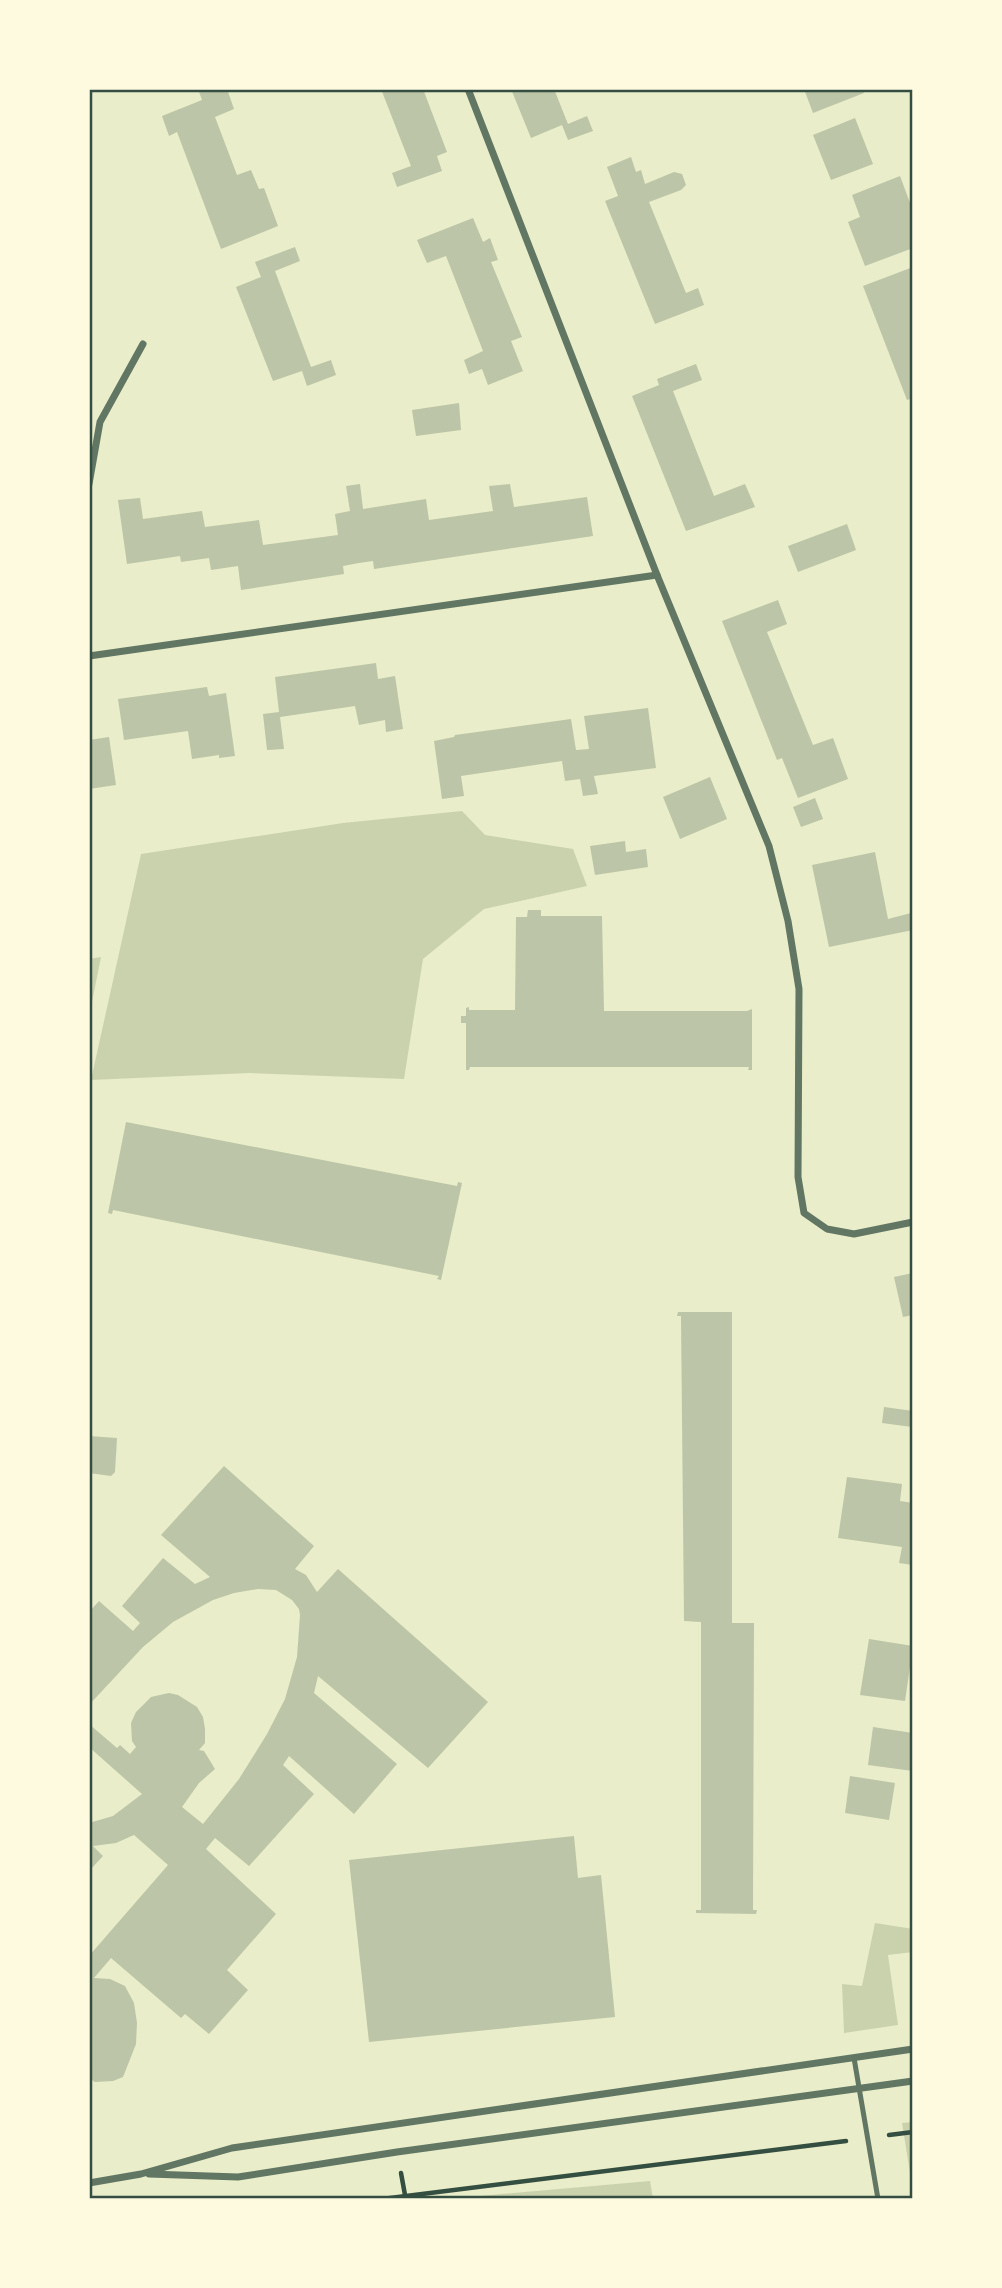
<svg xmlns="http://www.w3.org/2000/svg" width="1002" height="2288" font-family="'Space Grotesk',sans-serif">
	<rect width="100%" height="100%" fill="#e9edc9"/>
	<g fill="#cad2ad">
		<polygon points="462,811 485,835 573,849 587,886 484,909 423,959 404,1079 249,1073 91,1080 141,854 343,823"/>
		<polygon points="101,957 89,1017 89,959"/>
		<polygon points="875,1923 913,1929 913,1952 888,1955 898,2025 844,2033 842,1984 862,1986"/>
		<polygon points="913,2122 913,2191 902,2123"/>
		<polygon points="650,2181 653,2199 446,2199"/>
	</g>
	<g fill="#bcc5a7">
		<polygon points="198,89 227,89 234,109 215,117 237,175 251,170 259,189 264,188 278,226 221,249 177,132 169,136 162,116 202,100"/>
		<polygon points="381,89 423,89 447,152 437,156 442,171 397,187 392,173 411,166"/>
		<polygon points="511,89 554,89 568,124 587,116 593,131 568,140 562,125 531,138"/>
		<polygon points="804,89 862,89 864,93 813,113"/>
		<polygon points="855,118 873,164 831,180 813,135"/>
		<polygon points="631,157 636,172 641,170 645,184 674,172 682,174 686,185 681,190 649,202 686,293 698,288 704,305 655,324 605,201 618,196 607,167"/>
		<polygon points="900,176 913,211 913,248 865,266 848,222 860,217 852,195"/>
		<polygon points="473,218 483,242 490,238 498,260 491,262 522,337 511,341 523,371 488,385 482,369 469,374 464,360 483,351 446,256 427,263 417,240"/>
		<polygon points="295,247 300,261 275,271 311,367 331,360 336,375 307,386 302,371 273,381 236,287 261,277 255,262"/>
		<polygon points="913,267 913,398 907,400 863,286"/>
		<polygon points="696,364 702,380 673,391 714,496 745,484 755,507 686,531 632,396 659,385 657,379"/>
		<polygon points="459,403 461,430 416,436 412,410"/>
		<polygon points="360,484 363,509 426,499 429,520 493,511 489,486 510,484 514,507 587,497 593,536 374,569 373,561 359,563 343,566 344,574 241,590 238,566 211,570 209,558 181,562 180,556 127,564 118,500 140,498 143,519 202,511 205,527 259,520 263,545 338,535 335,514 350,511 346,486"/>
		<polygon points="847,524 856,550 798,572 788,546"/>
		<polygon points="778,600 787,624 767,632 813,745 833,738 848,779 798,798 782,758 777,760 722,621"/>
		<polygon points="376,663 378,679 395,676 403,729 386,732 385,720 359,725 355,706 280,717 284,749 267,750 263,714 279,712 275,677"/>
		<polygon points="207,687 209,696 226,693 235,756 219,758 219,755 192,759 188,731 124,740 118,699"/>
		<polygon points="648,708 656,768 594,776 598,794 583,796 580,779 565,781 562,761 461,776 464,796 442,799 434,741 454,737 455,735 571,719 576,750 589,749 584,716"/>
		<polygon points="109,737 116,785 89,789 89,740"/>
		<polygon points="710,777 727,819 680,839 663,797"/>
		<polygon points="815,798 823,819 801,827 793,807"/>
		<polygon points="625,841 626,852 646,849 648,867 595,875 590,846"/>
		<polygon points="875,852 888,919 911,913 913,930 829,947 812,865"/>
		<polygon points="528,910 541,910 541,916 602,916 604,1011 747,1011 752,1009 752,1070 748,1070 749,1067 470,1067 469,1070 466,1070 466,1023 461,1023 461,1016 466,1016 466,1008 469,1007 469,1010 515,1010 516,917 527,917"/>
		<polygon points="126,1122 457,1186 458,1182 462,1183 441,1280 437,1279 439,1276 113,1210 112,1214 108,1213"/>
		<polygon points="913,1273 913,1315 903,1317 894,1277"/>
		<polygon points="678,1312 732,1312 732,1623 754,1623 753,1910 757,1910 756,1914 696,1913 696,1910 701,1910 701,1622 684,1621 681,1316 677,1316"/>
		<polygon points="884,1407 913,1411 912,1427 882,1423"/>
		<polygon points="89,1436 117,1438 115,1472 111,1476 89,1473"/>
		<polygon points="224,1466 314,1546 295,1569 306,1575 317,1592 338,1569 488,1702 428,1768 318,1676 314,1693 397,1764 354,1814 289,1756 283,1765 314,1794 249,1866 215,1838 206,1849 276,1914 227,1970 248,1990 209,2034 185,2014 181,2018 111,1958 94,1978 110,1979 125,1986 134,2003 137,2023 136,2044 123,2077 113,2081 95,2082 89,2078 89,1956 168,1865 134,1835 116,1843 93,1846 103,1856 89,1871 89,1823 113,1816 142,1794 89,1747 89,1724 117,1748 120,1745 130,1754 136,1747 132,1741 131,1723 136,1712 151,1697 169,1693 178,1695 197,1707 203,1717 205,1729 205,1743 199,1750 204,1751 215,1769 199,1783 182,1807 203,1824 239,1779 267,1734 285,1699 297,1657 300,1615 299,1609 292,1600 276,1590 258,1589 234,1593 213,1600 173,1622 143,1647 89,1705 89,1612 99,1601 133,1631 140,1623 122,1606 163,1558 195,1584 210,1577 161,1535"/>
		<polygon points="847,1477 902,1484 900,1501 913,1503 913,1565 899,1563 902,1547 838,1538"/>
		<polygon points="869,1639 913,1646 905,1701 860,1695"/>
		<polygon points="873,1727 913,1733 913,1771 868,1765"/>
		<polygon points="850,1776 895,1783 889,1820 845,1813"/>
		<polygon points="574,1836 578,1878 601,1875 615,2017 369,2042 349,1860"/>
	</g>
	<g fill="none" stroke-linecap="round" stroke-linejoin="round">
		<g stroke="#344e41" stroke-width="4.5">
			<polyline points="889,2135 913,2132"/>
			<polyline points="401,2173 405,2195"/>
			<polyline points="382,2199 846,2141"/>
		</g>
		<polyline stroke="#617663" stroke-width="5" points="854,2058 878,2199"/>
		<g stroke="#617663" stroke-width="7">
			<polyline points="468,89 657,575 769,846 788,921 799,989 798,1177 804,1213 827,1229 854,1234 913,1222"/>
			<polyline points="89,484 100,422 143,344"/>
			<polyline points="89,656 657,575"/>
			<polyline points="149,2174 238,2177 397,2152 913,2081"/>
			<polyline points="89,2183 141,2174 232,2148 913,2049"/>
		</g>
	</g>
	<rect width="1002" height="2288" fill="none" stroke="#fefae0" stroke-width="182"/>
	<rect x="91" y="91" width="820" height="2106" fill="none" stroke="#344e41" stroke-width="2.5"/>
</svg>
